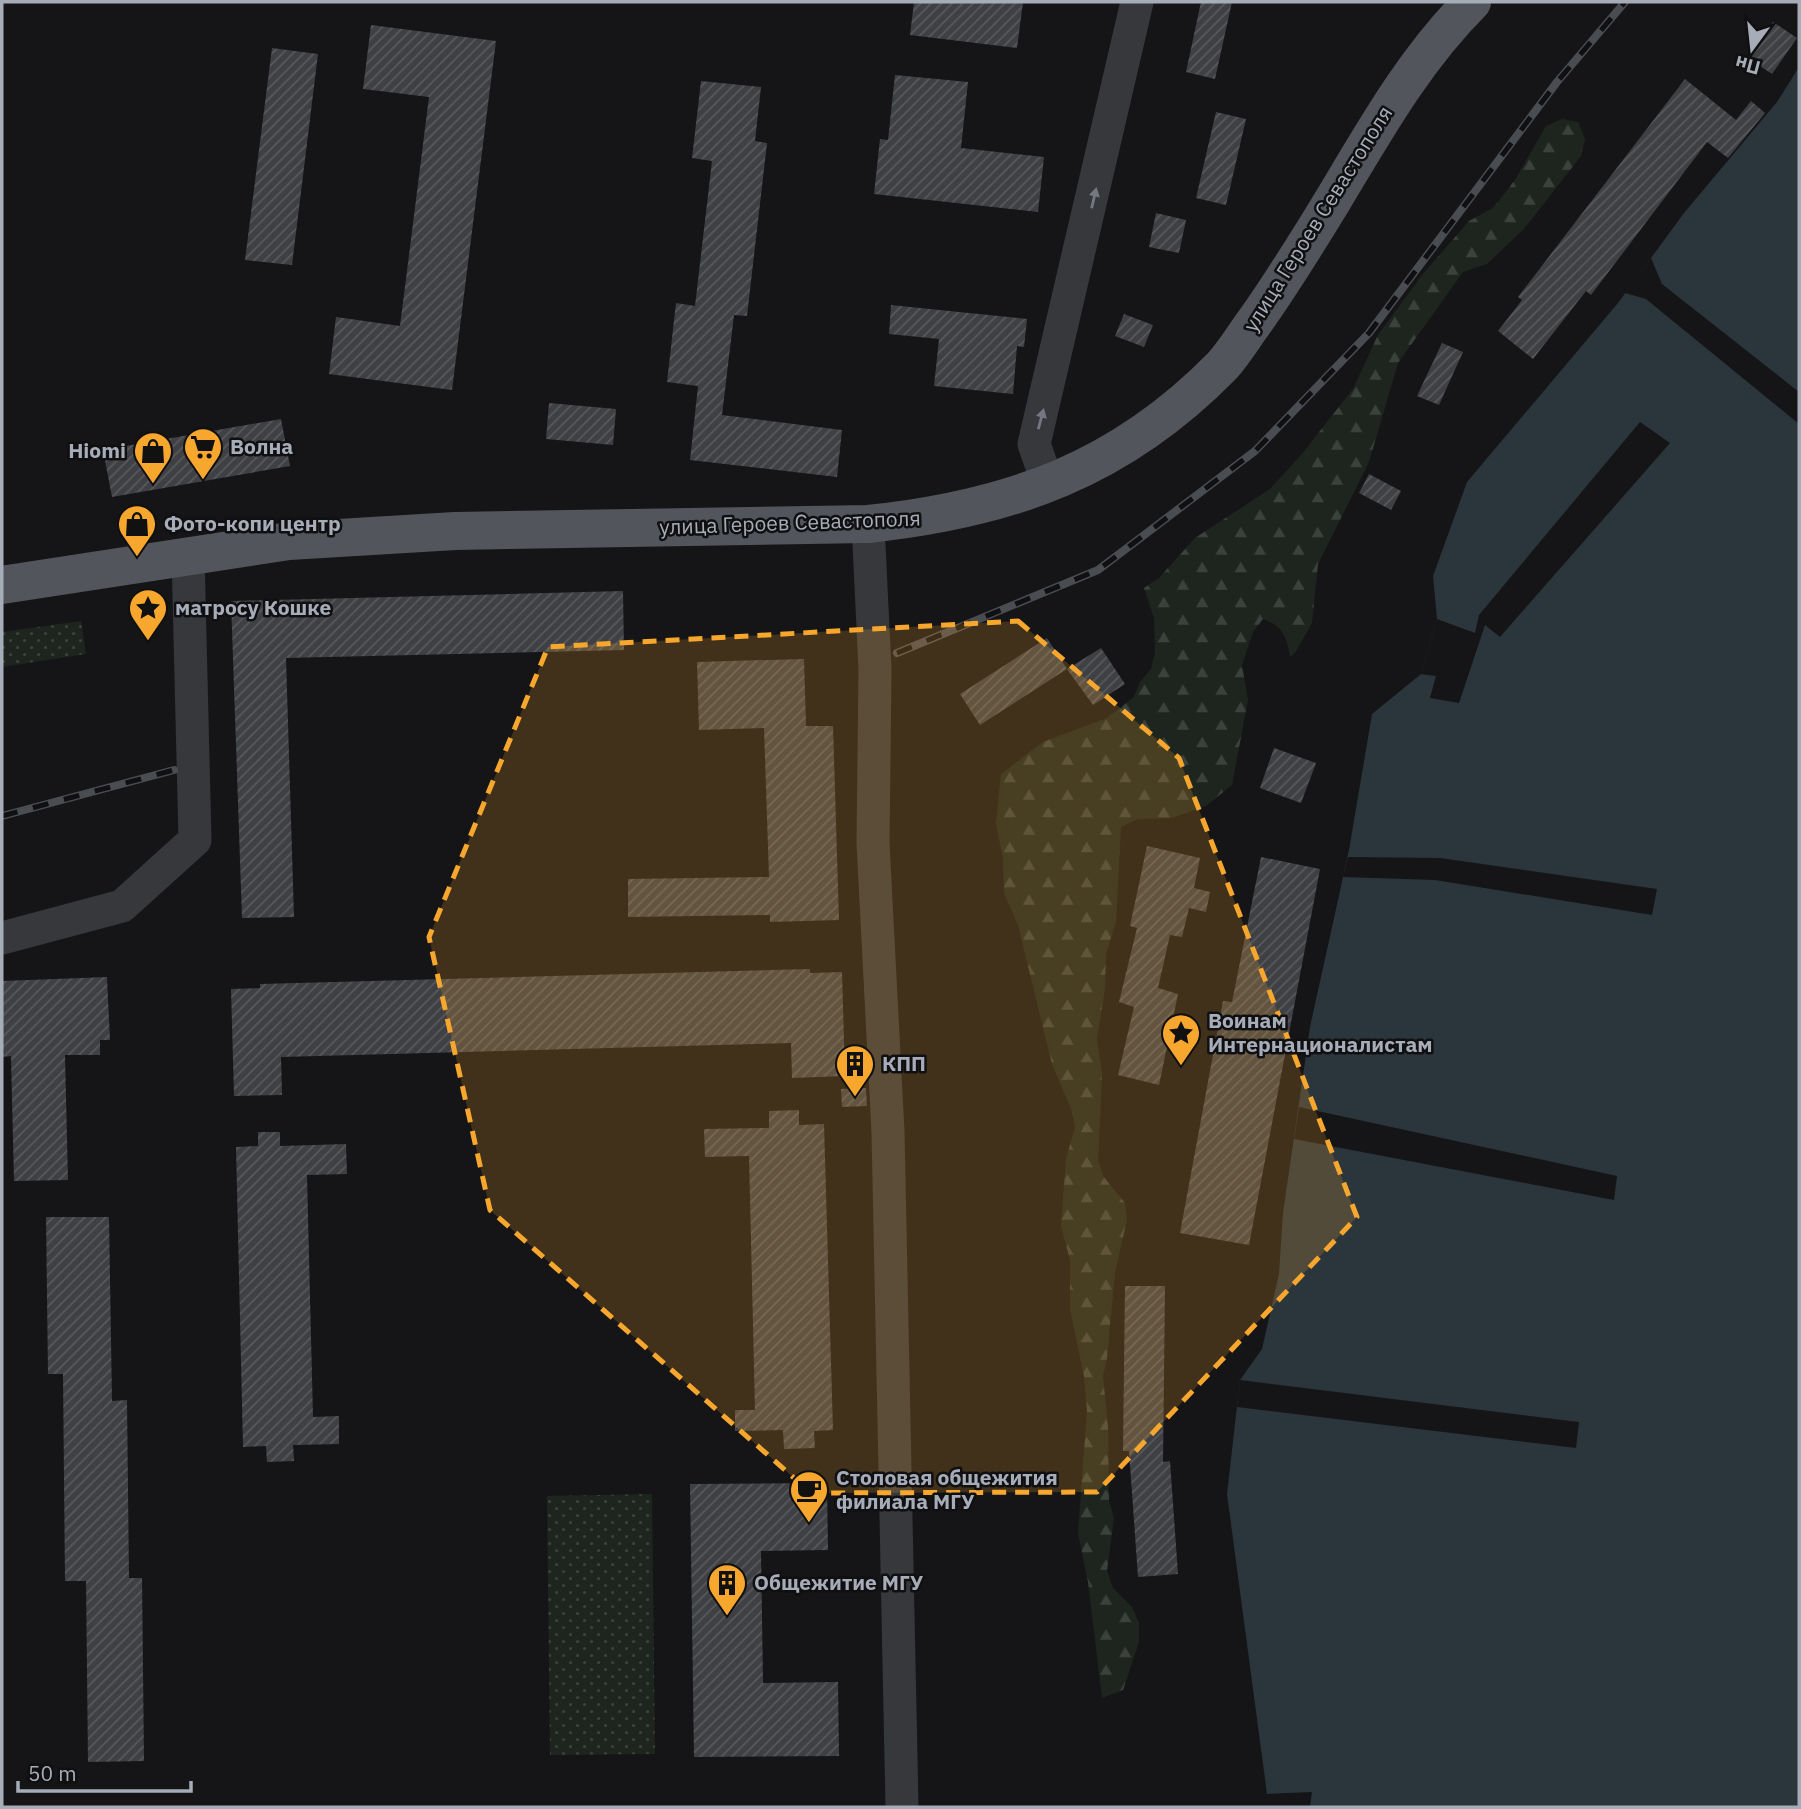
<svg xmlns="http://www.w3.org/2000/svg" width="1801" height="1809" font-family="'IBM Plex Sans',sans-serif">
	<defs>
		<pattern id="grass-dots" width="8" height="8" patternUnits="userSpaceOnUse" patternTransform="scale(1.75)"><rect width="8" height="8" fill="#1d251e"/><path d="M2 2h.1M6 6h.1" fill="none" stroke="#3b423d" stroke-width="1.8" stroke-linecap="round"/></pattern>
		<pattern id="forest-firs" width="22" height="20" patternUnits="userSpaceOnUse" patternTransform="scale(1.75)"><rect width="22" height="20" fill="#1d251e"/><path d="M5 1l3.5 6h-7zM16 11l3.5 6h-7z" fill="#3b423d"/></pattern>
		<pattern id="building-hatch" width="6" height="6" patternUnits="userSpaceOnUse" patternTransform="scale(1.75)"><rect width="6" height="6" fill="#3f4044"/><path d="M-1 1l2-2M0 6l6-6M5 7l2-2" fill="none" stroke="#58595d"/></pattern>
	</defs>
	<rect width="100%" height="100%" fill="#151517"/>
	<g fill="url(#grass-dots)">
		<polygon points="81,621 86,654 2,667 2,632"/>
		<polygon points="652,1494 655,1754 550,1755 547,1496"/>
	</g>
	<path fill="url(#forest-firs)" d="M1562 119 1578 122 1585 139 1581 156 1524 229 1487 264 1463 272 1398 363 1369 462 1318 564 1312 623 1295 653 1290 657C1287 637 1283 626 1263 619L1253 632 1242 665 1248 700 1232 785 1206 806 1172 818 1137 819 1121 827 1116 922 1106 954 1105 989 1097 1039 1102 1074 1098 1160 1103 1176 1125 1203 1127 1220 1115 1272 1107 1358 1103 1376 1108 1427 1109 1501 1114 1518 1107 1571 1113 1588 1132 1607 1139 1623V1642L1123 1690 1102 1698 1088 1582 1078 1533 1087 1410 1084 1376 1070 1309V1260L1061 1226 1066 1159 1075 1127 1072 1111 1052 1064 1018 925 1004 893 1003 858 996 824 1001 774 1043 742 1107 718 1134 697 1140 682 1151 669 1155 653 1154 618 1144 588 1159 578 1195 538 1270 489 1301 455 1353 389 1378 335 1422 275 1469 221 1493 208 1515 180 1546 126Z"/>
	<polygon fill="#2b353c" points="1799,67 1799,1807 1310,1807 1312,1792 1267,1794 1227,1494 1240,1380 1262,1349 1279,1274 1283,1213 1310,1027 1349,850 1372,714 1421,674 1437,619 1433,576 1467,482 1618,303 1684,213 1777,102"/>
	<g fill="#151517">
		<polygon points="1651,258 1662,284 1799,392 1799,424 1646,299 1625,293"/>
		<polygon points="1640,422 1670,443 1500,637 1485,625 1459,703 1430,698 1436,676 1421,674 1437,619 1475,633 1479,615"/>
		<polygon points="1348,857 1440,858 1657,889 1652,915 1435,880 1343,877"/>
		<polygon points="1299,1107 1617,1176 1614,1200 1294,1139"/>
		<polygon points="1240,1380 1579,1422 1576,1448 1237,1407"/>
	</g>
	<g fill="url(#building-hatch)">
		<polygon points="914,2 1023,2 1017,48 910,35"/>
		<polygon points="1201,2 1232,2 1215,79 1186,72"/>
		<polygon points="1773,22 1797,38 1772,74 1748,58"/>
		<polygon points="371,25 496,41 452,390 329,374 336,317 400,326 429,97 363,89"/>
		<polygon points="272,48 318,54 292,265 245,260"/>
		<polygon points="895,75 968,82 961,148 1044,157 1038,212 874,194 880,139 888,140"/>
		<polygon points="1685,79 1736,120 1751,101 1765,113 1728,158 1707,142 1591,295 1586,291 1533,359 1498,331 1522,300 1518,297"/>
		<polygon points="701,81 761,87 755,141 767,143 747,316 734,315 722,415 842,430 837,477 690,460 698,386 667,382 676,303 695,306 712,161 692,158"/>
		<polygon points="1216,112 1246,119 1226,205 1196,198"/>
		<polygon points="1156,213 1186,220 1179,253 1149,247"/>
		<polygon points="891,305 1027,319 1024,347 1017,346 1013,394 934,386 939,339 889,334"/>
		<polygon points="1124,314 1153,325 1144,347 1115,336"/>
		<polygon points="1442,343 1463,352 1439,405 1417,396"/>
		<polygon points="549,403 616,409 613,445 546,439"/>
		<polygon points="281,419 290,466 112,497 103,450"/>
		<polygon points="1369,474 1401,491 1391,510 1359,493"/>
		<polygon points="623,591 624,650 286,658 294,917 242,918 231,601"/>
		<polygon points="1047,638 1067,669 980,725 960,694"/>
		<polygon points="1101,648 1125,684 1093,705 1067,669"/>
		<polygon points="804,659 806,726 833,726 839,920 770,922 770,915 628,917 628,879 769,877 764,728 699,730 697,662"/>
		<polygon points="1274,748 1316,763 1301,803 1260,788"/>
		<polygon points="1147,846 1200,858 1194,888 1210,892 1206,912 1189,908 1182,937 1170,935 1158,988 1178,994 1159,1085 1118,1075 1134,1007 1119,1002 1137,928 1130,926"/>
		<polygon points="1261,857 1320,869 1249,1245 1180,1233 1223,1001 1232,1002"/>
		<polygon points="810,969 810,973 842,972 845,1076 792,1078 791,1043 281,1057 282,1095 234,1096 231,989 260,988 260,984"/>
		<polygon points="107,977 110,1040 100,1040 100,1055 65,1055 68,1180 14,1181 11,1056 2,1057 2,981"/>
		<polygon points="866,1088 867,1106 842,1107 841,1089"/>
		<polygon points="799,1110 799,1125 824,1124 833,1430 814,1431 815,1448 784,1449 783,1430 735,1431 735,1410 755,1410 749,1156 705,1157 704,1129 769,1128 769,1111"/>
		<polygon points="258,1132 280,1132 280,1146 346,1144 347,1174 307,1175 313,1417 339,1416 339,1444 293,1445 294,1461 267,1462 266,1446 243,1447 236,1147 258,1146"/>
		<polygon points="46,1217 109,1217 112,1401 127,1400 129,1578 142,1578 144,1761 88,1762 86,1581 65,1581 63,1374 48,1374"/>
		<polygon points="1125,1286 1165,1286 1163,1462 1170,1461 1178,1574 1138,1577 1129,1451 1123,1451"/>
		<polygon points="827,1483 828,1550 761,1551 763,1683 838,1682 839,1756 694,1757 690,1484"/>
	</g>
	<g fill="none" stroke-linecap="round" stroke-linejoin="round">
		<g stroke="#36383c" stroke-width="33">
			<polyline points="1048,484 1034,444 1137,2"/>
			<polyline points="868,524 875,669 873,843 888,1132 902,1807"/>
			<polyline points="2,938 122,906 195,840 188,555"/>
		</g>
		<path stroke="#52555c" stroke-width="38" d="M2 585 289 541 455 531 868 524C1010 509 1120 470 1222 366 1232 355 1241 341 1250 328 1280 287 1306 244 1333 200 1375 130 1414 60 1472 2"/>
		<defs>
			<g id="rail">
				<polyline points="897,653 1098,570 1255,451 1369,333 1557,82 1625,2"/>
				<polyline points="2,816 174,770"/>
			</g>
		</defs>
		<use href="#rail" stroke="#494c51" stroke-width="8"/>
		<use href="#rail" stroke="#101012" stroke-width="5" stroke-dasharray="16" stroke-linecap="butt"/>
	</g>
	<defs><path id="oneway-solid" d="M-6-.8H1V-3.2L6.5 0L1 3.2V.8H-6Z" transform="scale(1.75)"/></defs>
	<g fill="#747880">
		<use href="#oneway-solid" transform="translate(1094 198) rotate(-77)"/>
		<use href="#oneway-solid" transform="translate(1041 419) rotate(-75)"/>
	</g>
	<path fill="#f7a72d" fill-opacity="0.2" stroke="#f7a72d" stroke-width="5" stroke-dasharray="14 9" stroke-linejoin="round" d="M1018 621 1179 758 1357 1217 1097 1492 811 1493 490 1210 429 937 548 647Z"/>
	<defs>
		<symbol id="supermarket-pin" viewBox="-11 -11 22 30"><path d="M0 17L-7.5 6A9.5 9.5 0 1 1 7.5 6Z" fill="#f7a72d" stroke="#101012"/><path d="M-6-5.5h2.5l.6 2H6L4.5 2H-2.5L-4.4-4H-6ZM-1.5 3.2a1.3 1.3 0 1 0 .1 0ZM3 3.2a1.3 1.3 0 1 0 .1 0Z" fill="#111"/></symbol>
		<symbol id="shop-pin" viewBox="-11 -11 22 30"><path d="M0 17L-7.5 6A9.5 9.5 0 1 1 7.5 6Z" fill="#f7a72d" stroke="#101012"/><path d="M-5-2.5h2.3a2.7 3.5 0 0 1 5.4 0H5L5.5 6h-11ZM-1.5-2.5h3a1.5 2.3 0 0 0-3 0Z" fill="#111"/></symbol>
		<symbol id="sight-pin" viewBox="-11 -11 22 30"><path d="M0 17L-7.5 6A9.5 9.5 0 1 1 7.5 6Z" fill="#f7a72d" stroke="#101012"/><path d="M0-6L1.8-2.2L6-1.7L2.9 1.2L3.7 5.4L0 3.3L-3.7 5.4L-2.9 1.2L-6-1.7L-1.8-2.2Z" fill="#111"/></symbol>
		<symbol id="building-pin" viewBox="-11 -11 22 30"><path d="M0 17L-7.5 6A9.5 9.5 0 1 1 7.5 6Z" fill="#f7a72d" stroke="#101012"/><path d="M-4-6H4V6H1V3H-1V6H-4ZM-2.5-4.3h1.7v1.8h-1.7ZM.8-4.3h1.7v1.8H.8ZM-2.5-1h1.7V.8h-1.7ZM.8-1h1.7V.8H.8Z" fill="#111"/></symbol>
		<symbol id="cafe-pin" viewBox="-11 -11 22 30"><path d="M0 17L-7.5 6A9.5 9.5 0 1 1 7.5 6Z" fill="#f7a72d" stroke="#101012"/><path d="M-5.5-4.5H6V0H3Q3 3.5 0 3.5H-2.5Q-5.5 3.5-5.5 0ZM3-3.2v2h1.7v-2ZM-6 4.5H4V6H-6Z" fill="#111"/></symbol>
	</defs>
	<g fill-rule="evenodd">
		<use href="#supermarket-pin" x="181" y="425" width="44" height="60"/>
		<use href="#shop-pin" x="131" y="429" width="44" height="60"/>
		<use href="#shop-pin" x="115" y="502" width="44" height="60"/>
		<use href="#sight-pin" x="126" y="586" width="44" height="60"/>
		<use href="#sight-pin" x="1159" y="1011" width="44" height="60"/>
		<use href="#building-pin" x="833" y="1042" width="44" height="60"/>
		<use href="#cafe-pin" x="787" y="1468" width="44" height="60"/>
		<use href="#building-pin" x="705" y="1561" width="44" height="60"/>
	</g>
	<g text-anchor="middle" stroke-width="5" stroke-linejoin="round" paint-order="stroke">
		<g font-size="21" fill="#a7adb8" stroke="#101012">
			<text transform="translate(1318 219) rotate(-58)" y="7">улица Героев Севастополя</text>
			<text transform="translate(790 523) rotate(-2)" y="7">улица Героев Севастополя</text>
		</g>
		<g font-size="21" font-weight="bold" fill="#a7adb8" stroke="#101012" text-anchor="start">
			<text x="230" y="454">Волна</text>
			<text x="126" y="458" text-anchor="end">Hiomi</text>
			<text x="164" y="531">Фото-копи центр</text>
			<text x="175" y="615">матросу Кошке</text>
			<text x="1208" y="1028">Воинам<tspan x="1208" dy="24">Интернационалистам</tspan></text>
			<text x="882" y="1071">КПП</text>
			<text x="836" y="1485">Столовая общежития<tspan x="836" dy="24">филиала МГУ</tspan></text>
			<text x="754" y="1590">Общежитие МГУ</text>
		</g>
	</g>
	<rect width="1801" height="1809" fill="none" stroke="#a7adb8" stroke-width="7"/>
	<g transform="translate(1752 49) rotate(195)" stroke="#101012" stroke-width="5" paint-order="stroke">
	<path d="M0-5L12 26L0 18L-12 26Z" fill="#a7adb8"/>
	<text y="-10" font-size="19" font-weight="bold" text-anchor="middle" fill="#a7adb8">Пн</text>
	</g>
	<path d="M18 1781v10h173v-10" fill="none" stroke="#a7adb8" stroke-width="3.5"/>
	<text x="28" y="1781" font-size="21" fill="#a7adb8" stroke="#101012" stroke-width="5" paint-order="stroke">50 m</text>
</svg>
